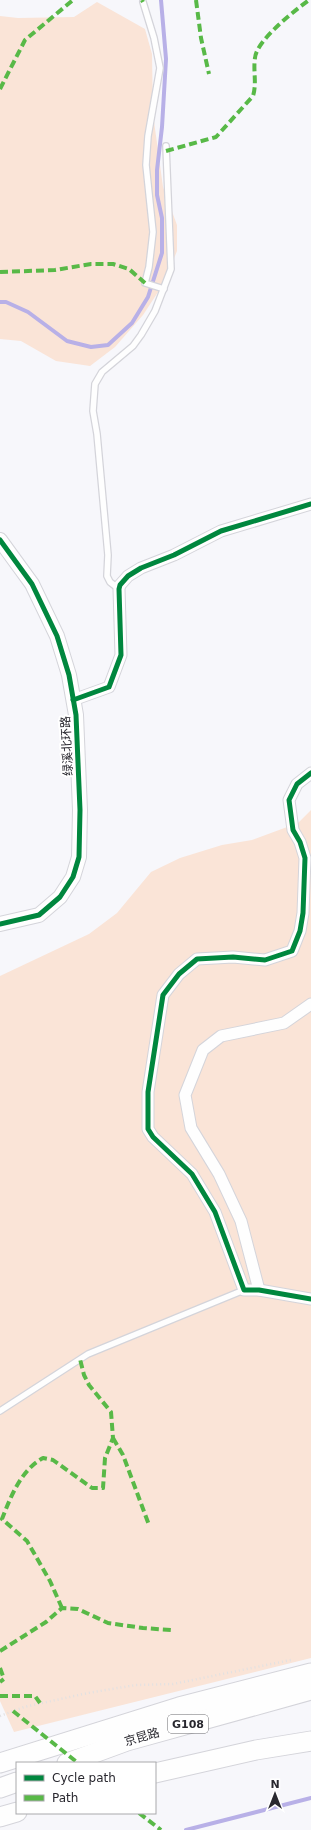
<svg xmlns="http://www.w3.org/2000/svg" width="311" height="1830" font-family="'DejaVu Sans','Noto Sans SC',sans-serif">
	<rect width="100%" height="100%" fill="#f7f7fb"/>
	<g fill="#fae4d7">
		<polygon points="97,2 145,29 152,54 153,114 163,187 177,225 177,251 164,283 143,315 115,347 90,366 56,361 21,341 0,339 0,16 18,18 74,17"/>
		<polygon points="311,810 311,1658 14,1732 0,1701 0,976 89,934 117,913 151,872 180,858 222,845 252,840 298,823"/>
	</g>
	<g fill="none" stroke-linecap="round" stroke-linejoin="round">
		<g stroke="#b8b0e7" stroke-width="4">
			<polyline points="0,302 6,302 28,312 67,341 91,347 108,345 132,323 148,297 162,253 162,218 157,195 157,170 162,127 166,59 161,0"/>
			<polyline points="186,1830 311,1798"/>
		</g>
		<defs>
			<g id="service">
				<polyline points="143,2 154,38 160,68 148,136 146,165 153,232 149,267 145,283 164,289"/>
				<polyline points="119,589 110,582 107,576 108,555 97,434 93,411 95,384 102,372 133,346 141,335 155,311 171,269 166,146"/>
				<polyline points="0,1411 88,1354 244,1290"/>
			</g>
			<g id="minor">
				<polyline points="73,700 109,687 121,655 119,589 120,585 128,576 141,568 174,555 221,531 311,504"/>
				<polyline points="311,773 297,784 289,800 293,830 300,842 305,858 303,913 300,931 292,951 265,960 233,957 197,959 179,974 163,995 148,1092 148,1129 153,1137 192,1174 215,1212 244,1290 259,1290 311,1299"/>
				<polyline points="259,1290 241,1221 219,1174 191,1128 185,1095 203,1050 221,1036 284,1023 311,1004"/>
			</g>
			<polyline id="tertiary" points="0,540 32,584 57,636 69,675 76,715 80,810 79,857 73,877 60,897 39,915 0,924"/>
			<g id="trunk">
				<polyline points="0,1763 179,1707 311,1673"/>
				<polyline points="67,1763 127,1741 311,1690"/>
				<polyline points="155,1773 256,1750 311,1741"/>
				<polyline points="0,1788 17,1782"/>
				<polyline points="0,1817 17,1812"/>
			</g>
		</defs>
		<use href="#service" stroke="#d4d4da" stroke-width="8"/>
		<use href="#minor" stroke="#d4d4da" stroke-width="13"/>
		<use href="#tertiary" stroke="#d4d4da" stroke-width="16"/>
		<use href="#trunk" stroke="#d4d4da" stroke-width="21"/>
		<polyline stroke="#e1e1e2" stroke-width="2.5" stroke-dasharray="1 3" stroke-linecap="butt" points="0,1716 24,1707 88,1693 136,1685 173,1684 291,1660"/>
		<use href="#service" stroke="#fefefe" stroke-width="5.5"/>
		<use href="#minor" stroke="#fefefe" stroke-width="11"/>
		<use href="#tertiary" stroke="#fefefe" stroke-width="14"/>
		<use href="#trunk" stroke="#fefefe" stroke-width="19"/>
		<g stroke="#58b947" stroke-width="4" stroke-dasharray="8 4" stroke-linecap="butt">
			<polyline points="142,0 143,2"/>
			<polyline points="196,0 201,38 209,74"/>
			<polyline points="0,89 25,40 73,0"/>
			<path d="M166 151 216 137 253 96C257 83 253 71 255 58 256 41 294 11 309 0"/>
			<polyline points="0,272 55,270 91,264 113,264 129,269 145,283"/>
			<polyline points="113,1438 123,1455 149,1525"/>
			<path d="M62 1608 50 1581 27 1541 2 1519C11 1496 21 1470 43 1458L53 1460 92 1488H103L105 1458 113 1438 111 1412 89 1385 84 1375 80 1359"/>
			<polyline points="0,1651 46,1622 62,1608 78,1609 108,1623 143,1628 171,1630"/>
			<polyline points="0,1668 4,1679 0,1682"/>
			<polyline points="0,1696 35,1696 40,1703"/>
			<polyline points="13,1711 78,1763"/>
			<polyline points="139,1813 161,1830"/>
		</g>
		<defs>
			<g id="cycleway">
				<polyline points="0,540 32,584 57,636 69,675 76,715 80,810 79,857 73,877 60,897 39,915 0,924"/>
				<polyline points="73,700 109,687 121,655 119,589 120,585 128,576 141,568 174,555 221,531 311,504"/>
				<polyline points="311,773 297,784 289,800 293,830 300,842 305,858 303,913 300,931 292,951 265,960 233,957 197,959 179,974 163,995 148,1092 148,1129 153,1137 192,1174 215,1212 244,1290 259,1290 311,1299"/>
			</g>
		</defs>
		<use href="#cycleway" stroke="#fff" stroke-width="8"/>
		<use href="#cycleway" stroke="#00873e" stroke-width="5"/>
	</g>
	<g text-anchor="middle" stroke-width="4" stroke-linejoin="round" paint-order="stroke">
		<rect fill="#fff" stroke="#69686d" stroke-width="1" x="168" y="1715" width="40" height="18" rx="3"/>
		<g font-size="11" font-weight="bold" fill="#29282f">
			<text x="188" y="1728">G108</text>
		</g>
		<g font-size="12" fill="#29282f" stroke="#fff">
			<text transform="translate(67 746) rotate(-93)" y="4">绿溪北环路</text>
			<text transform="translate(142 1737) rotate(-16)" y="4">京昆路</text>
		</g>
	</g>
	<rect x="16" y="1762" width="140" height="52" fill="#ffffff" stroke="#a9a9ac"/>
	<rect x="24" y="1775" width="20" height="6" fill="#00873e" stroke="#a9a9ac"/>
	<text x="52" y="1782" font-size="12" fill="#29282f">Cycle path</text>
	<rect x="24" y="1795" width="20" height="6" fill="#58b947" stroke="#a9a9ac"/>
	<text x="52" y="1802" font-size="12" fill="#29282f">Path</text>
	<g transform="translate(275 1794)" stroke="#ffffff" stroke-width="3" paint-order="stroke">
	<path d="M0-3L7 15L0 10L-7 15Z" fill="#29282f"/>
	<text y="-6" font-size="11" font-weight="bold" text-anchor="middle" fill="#29282f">N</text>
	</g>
</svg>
